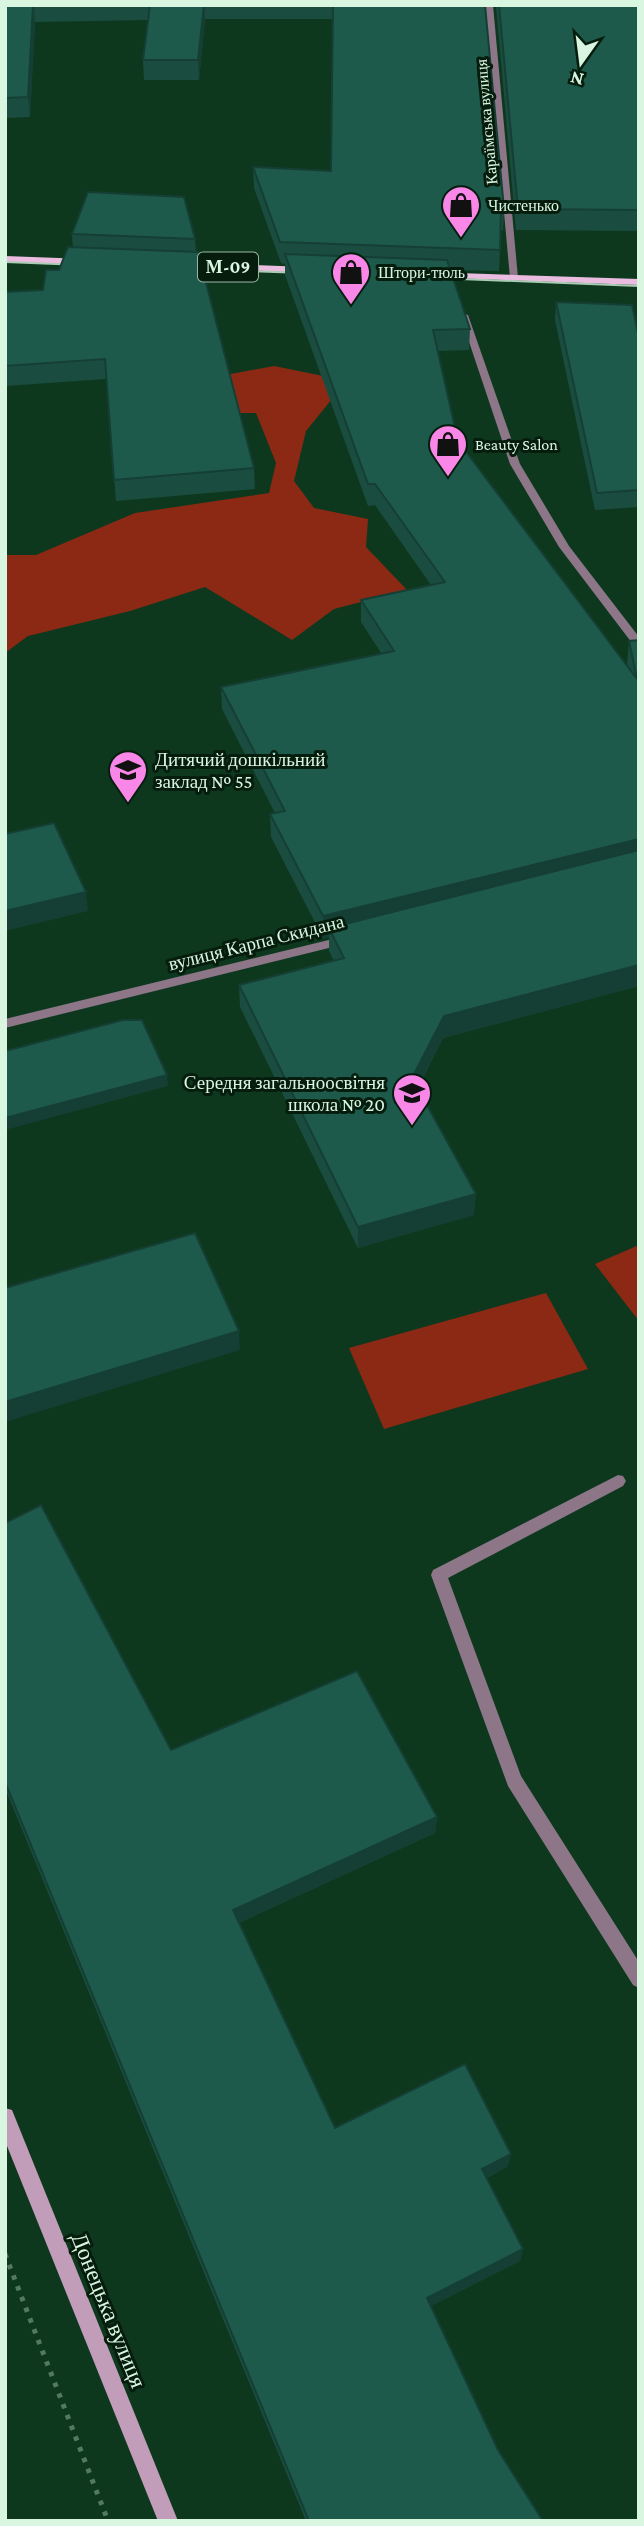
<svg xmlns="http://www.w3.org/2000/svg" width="644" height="2526" font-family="'Crimson Pro',serif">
	<rect width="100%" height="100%" fill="#0d381e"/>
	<g fill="#8c2915">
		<polygon points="274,366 328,377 332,399 306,431 294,481 314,508 368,519 366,547 407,590 334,609 292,640 205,587 130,611 28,636 5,653 5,555 36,555 135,513 269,493 276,463 256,413 195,413 215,377"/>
		<polygon points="639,1245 639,1321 595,1264"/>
		<polygon points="546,1293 588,1369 384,1429 349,1348"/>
	</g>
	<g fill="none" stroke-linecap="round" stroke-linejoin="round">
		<polyline stroke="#537960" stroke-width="5" stroke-dasharray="4.5 7" stroke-linecap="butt" points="5,2254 108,2521"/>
		<polygon fill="#8c7687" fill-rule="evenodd" points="618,1475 623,1476 626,1481 623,1486 448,1578 521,1776 639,1962 639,1988 633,1985 508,1786 431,1575 433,1570"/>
		<g fill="#8c7687" fill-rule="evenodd">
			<polygon points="485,5 493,5 518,278 514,281 510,278"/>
			<polygon points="461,313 468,315 520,464 569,546 639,637 639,648 635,647 559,547 510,464 460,315"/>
			<polygon points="345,936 351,940 349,943 5,1028 5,1019"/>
		</g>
		<polygon fill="#c19db9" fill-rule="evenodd" points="5,2108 12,2110 178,2521 158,2521 5,2141"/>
		<g fill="#e9bce0" fill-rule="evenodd">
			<polygon points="5,256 86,259 91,262 86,265 5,262"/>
			<polygon points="180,262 306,267 311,270 306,273 176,267 176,263"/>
			<polygon points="428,272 639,279 639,285 424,277 424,273"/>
		</g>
		<g stroke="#abcbb4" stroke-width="2">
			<polyline points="5,262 82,265"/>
			<polyline points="184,269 303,273"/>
			<polyline points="435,278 639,286"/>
		</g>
	</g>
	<g fill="#1a4d40">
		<polygon points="5,5 485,5 504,209 503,230 501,230 499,271 450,270 470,329 469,350 438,351 458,441 627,665 629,641 639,640 639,986 443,1038 418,1088 474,1215 358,1248 240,1007 239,985 334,961 329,951 329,937 323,938 271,837 270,814 275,813 222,709 221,687 381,653 361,622 361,600 431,585 375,505 368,506 285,275 285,264 281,263 254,188 253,167 331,171 333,19 205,19 199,80 144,80 143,60 148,20 35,22 30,117 5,118"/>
		<polygon points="496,5 639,5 639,231 516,230"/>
		<polygon points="72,234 195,239 196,252 254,468 255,489 116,501 106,379 5,386 5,292 43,290 59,270 73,248"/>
		<polygon points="556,302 639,338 639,507 595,510 555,320"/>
		<polygon points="5,1523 171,1750 437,1817 435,1833 239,1923 335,2128 508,2166 487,2178 523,2249 520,2261 431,2306 498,2450 543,2521 306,2521 5,1788"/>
	</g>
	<g fill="#153f34">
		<polygon points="34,5 35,22 30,117 28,97"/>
		<polygon points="204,5 205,19 199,80 198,60"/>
		<polygon points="639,839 638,860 329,928 329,937 323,938 323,916"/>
		<polygon points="86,892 88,911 5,931 5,911"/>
		<polygon points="639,965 639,986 443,1038 411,1100 412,1078 444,1016"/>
		<polygon points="167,1075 168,1086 5,1130 5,1118"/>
		<polygon points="476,1194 474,1215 358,1248 358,1227"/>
		<polygon points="239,1331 240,1350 5,1422 5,1402"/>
		<polygon points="437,1817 435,1833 234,1925 233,1910"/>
		<polygon points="511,2154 508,2166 480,2181 482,2169"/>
		<polygon points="523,2249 520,2261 425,2309 427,2298"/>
	</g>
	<g fill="#1e5a4b" stroke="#153f34" stroke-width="2">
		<polygon points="5,5 33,5 28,97 5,98"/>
		<polygon points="150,5 204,5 198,60 143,60"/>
		<polygon points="333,5 485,5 504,209 501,209 500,250 280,242 253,167 331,171"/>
		<polygon points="499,5 639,5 639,210 518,209"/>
		<polygon points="88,192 184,197 195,239 72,234"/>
		<polygon points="68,247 198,252 254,468 114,480 105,359 5,366 5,292 43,290 46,270 59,270"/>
		<polygon points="285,254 447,260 470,329 433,330 458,441 637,679 629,641 639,640 639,839 323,916 270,814 285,811 221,687 394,651 361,600 445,582 375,484 368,484"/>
		<polygon points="556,302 632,305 639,338 639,490 597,493"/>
		<polygon points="54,823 86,892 5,911 5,834"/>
		<polygon points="639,850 639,965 444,1016 412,1078 476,1194 358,1227 239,985 344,958 329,928"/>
		<polygon points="123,1020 142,1020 167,1075 5,1118 5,1051"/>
		<polygon points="195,1233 239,1331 5,1402 5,1288"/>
		<polygon points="41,1505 171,1750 357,1671 437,1817 233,1910 335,2128 465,2064 511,2154 482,2169 523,2249 427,2298 498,2450 543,2521 309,2521 5,1782 5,1523"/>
	</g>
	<defs>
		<symbol id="shop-pin" viewBox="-11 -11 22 30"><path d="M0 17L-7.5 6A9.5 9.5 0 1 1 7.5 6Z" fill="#f987e8" stroke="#061d0e"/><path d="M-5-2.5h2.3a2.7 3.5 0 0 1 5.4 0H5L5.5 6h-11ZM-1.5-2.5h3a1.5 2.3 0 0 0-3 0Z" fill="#111"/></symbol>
		<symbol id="school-pin" viewBox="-11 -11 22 30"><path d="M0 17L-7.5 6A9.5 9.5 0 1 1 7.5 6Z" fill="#f987e8" stroke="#061d0e"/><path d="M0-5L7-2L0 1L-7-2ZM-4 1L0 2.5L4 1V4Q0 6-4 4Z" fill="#111"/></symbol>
	</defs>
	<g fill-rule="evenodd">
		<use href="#shop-pin" x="439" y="183" width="44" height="60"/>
		<use href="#shop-pin" x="329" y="250" width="44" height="60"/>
		<use href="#shop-pin" x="426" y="422" width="44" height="60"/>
		<use href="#school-pin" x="106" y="748" width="44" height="60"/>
		<use href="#school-pin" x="390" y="1071" width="44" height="60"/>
	</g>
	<g text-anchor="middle" stroke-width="6" stroke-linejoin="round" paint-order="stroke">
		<g font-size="16" fill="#d9f6e0" stroke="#061d0e">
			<text transform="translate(486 122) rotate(-95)" y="6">Караїмська вулиця</text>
		</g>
		<g font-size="16" fill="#d9f6e0" stroke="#061d0e" text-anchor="start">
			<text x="488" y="211">Чистенько</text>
			<text x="378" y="278">Штори-тюль</text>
			<text x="475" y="450">Beauty Salon</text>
		</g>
		<rect fill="#061d0e" stroke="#9ab5a1" stroke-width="2" x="198" y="252.5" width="60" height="29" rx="5"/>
		<g font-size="18" font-weight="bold" fill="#d9f6e0">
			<text x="228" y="273">М-09</text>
		</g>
		<g font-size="19" fill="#d9f6e0" stroke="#061d0e" text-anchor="start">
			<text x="155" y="766">Дитячий дошкільний<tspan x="155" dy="22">заклад № 55</tspan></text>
			<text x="385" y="1089" text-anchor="end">Середня загальноосвітня<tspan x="385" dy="22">школа № 20</tspan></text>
		</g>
		<g font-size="19" fill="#d9f6e0" stroke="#061d0e">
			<text transform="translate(256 942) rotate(-14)" y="7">вулиця Карпа Скидана</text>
		</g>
		<g font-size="23" fill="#d9f6e0" stroke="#061d0e">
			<text transform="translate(109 2310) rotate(68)" y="8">Донецька вулиця</text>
		</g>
	</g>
	<rect width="644" height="2526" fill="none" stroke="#d9f6e0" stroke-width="14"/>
	<g transform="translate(581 63) rotate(194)" stroke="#061d0e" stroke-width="5" paint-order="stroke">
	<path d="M0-5L12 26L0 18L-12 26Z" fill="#d9f6e0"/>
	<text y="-10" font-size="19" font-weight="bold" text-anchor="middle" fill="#d9f6e0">N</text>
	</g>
</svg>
